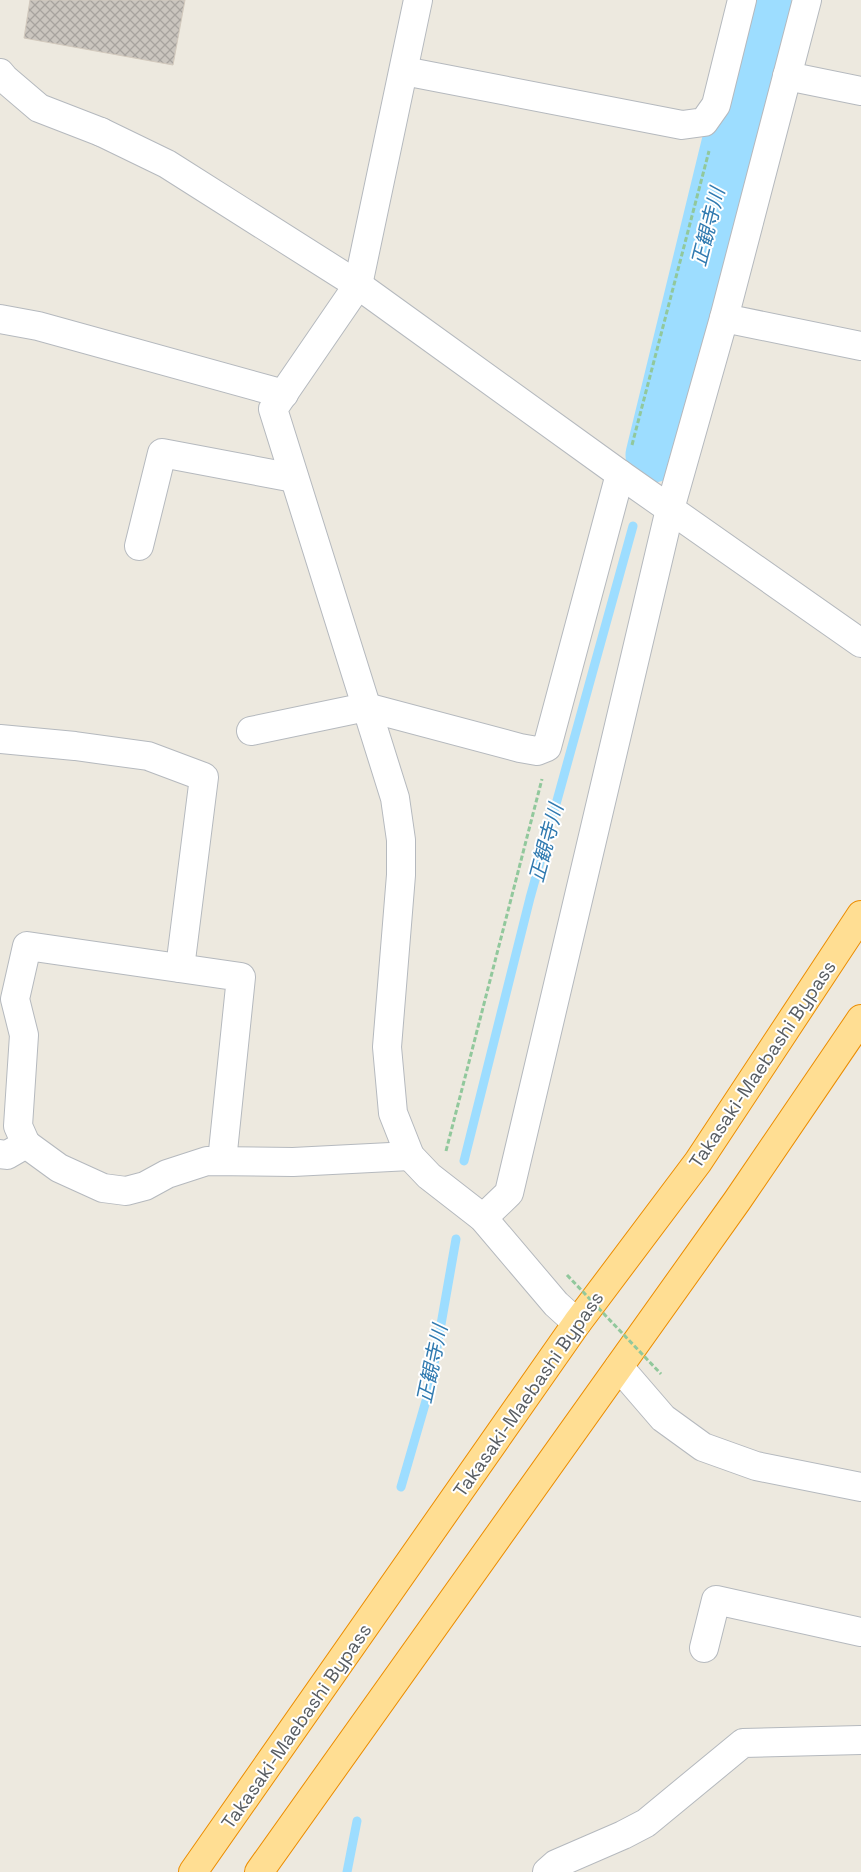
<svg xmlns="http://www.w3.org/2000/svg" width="861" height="1872" font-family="'Space Grotesk','Noto Sans JP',sans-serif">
	<defs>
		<pattern id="building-cross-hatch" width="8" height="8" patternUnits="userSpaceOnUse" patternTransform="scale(1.25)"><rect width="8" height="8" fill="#cac5be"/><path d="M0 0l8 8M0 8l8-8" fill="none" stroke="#a7a39e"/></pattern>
	</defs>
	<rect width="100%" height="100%" fill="#ede9df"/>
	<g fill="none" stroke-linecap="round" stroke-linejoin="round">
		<g stroke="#9dddff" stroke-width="9">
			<polyline points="464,1161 530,898 633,526"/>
			<polyline points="401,1487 430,1387 456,1239"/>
			<polyline points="347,1872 357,1821"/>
		</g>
		<polyline stroke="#9dddff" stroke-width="55" points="653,455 764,0"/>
	</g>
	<polygon fill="url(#building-cross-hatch)" stroke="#d2c9bd" points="30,0 185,0 173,65 24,38"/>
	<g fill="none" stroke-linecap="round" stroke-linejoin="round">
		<defs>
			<g id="minor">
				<polyline points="404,71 682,125 704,122 716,105 742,0"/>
				<polyline points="0,73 5,79 39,108 101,132"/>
				<polyline points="787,76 861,91"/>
				<polyline points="358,285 273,409 395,798 401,840 401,875 387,1047 393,1113 410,1156 429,1176 483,1218 556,1304 577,1323"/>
				<polyline points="724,318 861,346"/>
				<polyline points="0,319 38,326 284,394"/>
				<polyline points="139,546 162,453 294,478"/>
				<polyline points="251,731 366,707 520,748 537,751 547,747 620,474"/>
				<polyline points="0,739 75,746 148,756 204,777 180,968"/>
				<polyline points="26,1144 18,1126 24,1035 15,999 27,946 241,977 222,1161"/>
				<polyline points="0,1154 7,1155 26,1144 59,1168 103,1188 126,1191 145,1186 167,1174 207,1161 293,1162 410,1156"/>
				<polyline points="483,1218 509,1193 670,509 724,318 807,0"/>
				<polyline points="619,1367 663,1418 703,1447 756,1466 861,1487"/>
				<polyline points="704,1648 716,1600 861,1632"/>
				<polyline points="547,1872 556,1864 623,1835 646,1823 743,1743 861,1740"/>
			</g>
			<g id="tertiary">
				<polyline points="101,132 167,164 358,285 620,474 861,643"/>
				<polyline points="358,285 418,0"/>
			</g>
			<g id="trunk">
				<polyline points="193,1872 577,1323 698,1162 861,915"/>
				<polyline points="259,1872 737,1201 861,1019"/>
			</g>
		</defs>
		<use href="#minor" stroke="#b5b9be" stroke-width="30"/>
		<use href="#tertiary" stroke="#b5b9be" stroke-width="30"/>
		<use href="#trunk" stroke="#ec8d00" stroke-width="30"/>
		<g stroke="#91c89c" stroke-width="3" stroke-dasharray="5 2.5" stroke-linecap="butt">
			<polyline points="632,445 709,151"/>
			<polyline points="446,1151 542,779"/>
		</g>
		<use href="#minor" stroke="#fff" stroke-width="28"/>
		<use href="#tertiary" stroke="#fff" stroke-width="28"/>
		<use href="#trunk" stroke="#ffde93" stroke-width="28"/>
		<polyline stroke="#91c89c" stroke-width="3" stroke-dasharray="5 2.5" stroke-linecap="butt" points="567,1275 661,1374"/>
	</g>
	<g text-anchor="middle" stroke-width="4" stroke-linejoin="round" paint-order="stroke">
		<g font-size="19" fill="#585d62" stroke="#fff">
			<text transform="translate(762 1064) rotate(-56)" y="7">Takasaki-Maebashi Bypass</text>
			<text transform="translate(528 1394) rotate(-55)" y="7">Takasaki-Maebashi Bypass</text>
			<text transform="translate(296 1726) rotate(-55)" y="7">Takasaki-Maebashi Bypass</text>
		</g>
		<g font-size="20" font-style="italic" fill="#307ab0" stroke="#fff">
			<text transform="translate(708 227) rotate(-76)" y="7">正観寺川</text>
			<text transform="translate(546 843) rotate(-75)" y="7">正観寺川</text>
			<text transform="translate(432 1364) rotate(-78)" y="7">正観寺川</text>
		</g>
	</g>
</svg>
